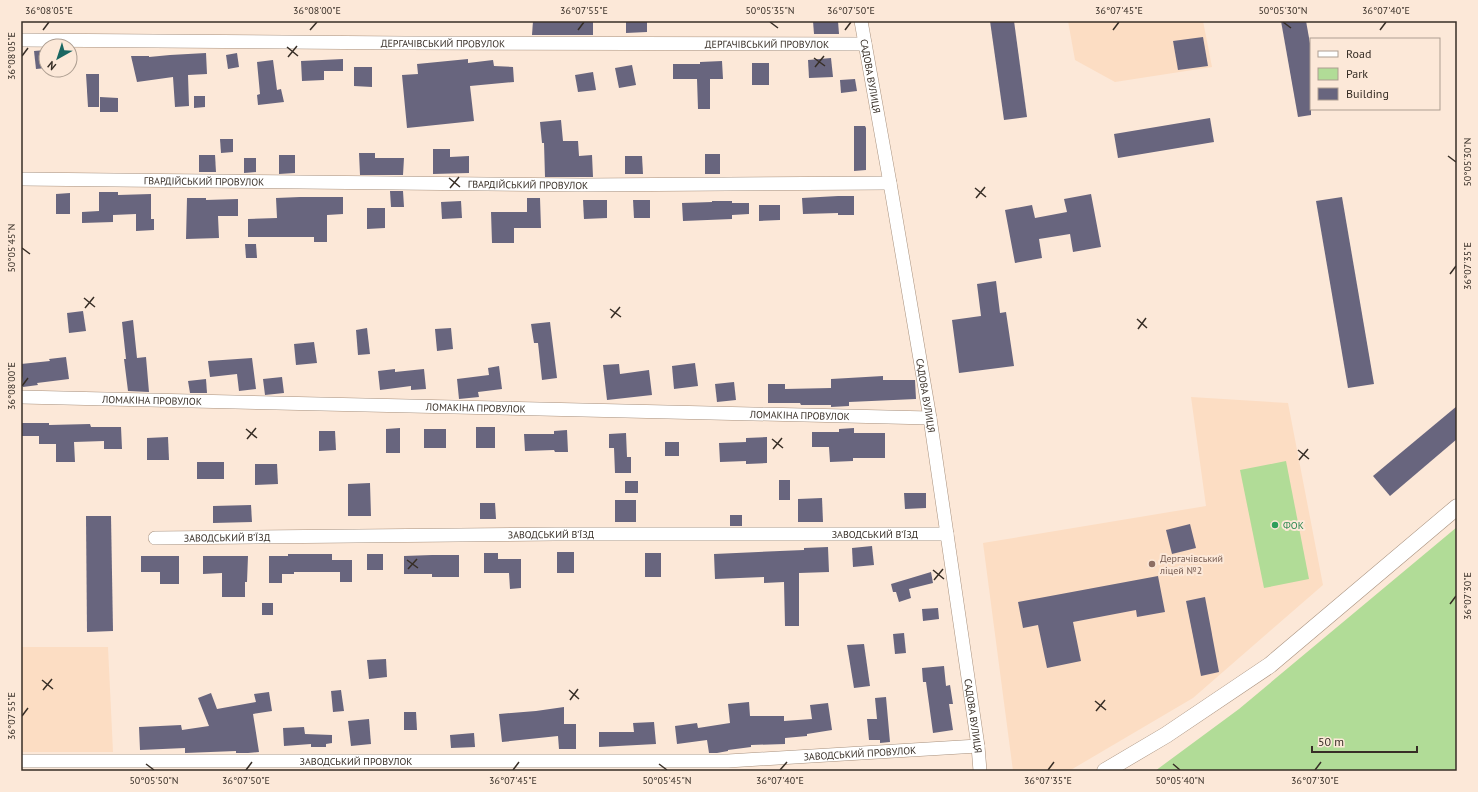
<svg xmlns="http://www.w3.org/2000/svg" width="1478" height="792" font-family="'PT Sans',sans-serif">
	<rect width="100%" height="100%" fill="#fce8d8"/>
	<g fill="#fcddc3">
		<polygon points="1068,21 1203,21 1212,67 1115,82 1075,60"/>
		<polygon points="1191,397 1288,403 1323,585 1193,698 1069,771 1013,771 983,543 1206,506"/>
		<polygon points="21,647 108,647 113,752 21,752"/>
	</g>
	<g fill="#b1dc97">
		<polygon points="1286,461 1309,579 1264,588 1240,470"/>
		<polygon points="1457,527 1457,771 1155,771 1239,709"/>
	</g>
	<g fill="#68657e">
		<polygon points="533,21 593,21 593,35 532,35"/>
		<polygon points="626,21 647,21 647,32 626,33"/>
		<polygon points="813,21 838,21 839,34 814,34"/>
		<polygon points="990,21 1014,21 1027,117 1004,120"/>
		<polygon points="1281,21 1306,21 1311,49 1311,115 1298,117"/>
		<polygon points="1203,37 1208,66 1178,70 1173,41"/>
		<polygon points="46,50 46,68 36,69 34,51"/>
		<polygon points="206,53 207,74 188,75 189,106 175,107 173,77 137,82 131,56 149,56 149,57 170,55"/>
		<polygon points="237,53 239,67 228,69 226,55"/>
		<polygon points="831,58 833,77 809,78 808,60"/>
		<polygon points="343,59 343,71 324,71 324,80 302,81 301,61"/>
		<polygon points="468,59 468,63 493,60 494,66 513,67 514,82 470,86 474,121 407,128 402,75 418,74 417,64"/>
		<polygon points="273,60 277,90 281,89 284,102 258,105 257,95 260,94 257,62"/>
		<polygon points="722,61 723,79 710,79 710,109 698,109 697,79 673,79 673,64 700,64 700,62"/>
		<rect x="752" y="63" width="17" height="22"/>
		<polygon points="632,65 636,85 619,88 615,68"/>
		<polygon points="354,67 372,67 372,87 354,86"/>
		<polygon points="593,72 596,90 578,92 575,75"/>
		<polygon points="86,74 99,74 99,107 88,107"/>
		<polygon points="855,79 857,91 841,93 840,80"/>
		<polygon points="194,96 205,96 205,107 194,108"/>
		<polygon points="100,97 118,98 118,112 100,112"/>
		<polygon points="1210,118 1214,142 1118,158 1114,134"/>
		<polygon points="561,120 563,141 578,141 579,156 592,155 593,177 545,177 544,143 542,143 540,122"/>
		<polygon points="854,126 865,126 866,128 866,170 854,171"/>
		<polygon points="220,139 233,139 233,152 221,153"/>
		<polygon points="433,149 450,149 450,157 469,156 469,173 433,174"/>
		<polygon points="359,153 375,153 375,158 404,158 403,175 360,175"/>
		<rect x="705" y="154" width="15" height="20"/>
		<polygon points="199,155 215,155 216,172 199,172"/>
		<polygon points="279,155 295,155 295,173 279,174"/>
		<polygon points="625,156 642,156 643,174 625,174"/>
		<polygon points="244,158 256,158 256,172 244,173"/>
		<polygon points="390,191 403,191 404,207 391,207"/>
		<polygon points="99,192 118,192 118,195 151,194 151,219 154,219 154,230 136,231 136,214 113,215 113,222 82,223 82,212 99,211"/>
		<polygon points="70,193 70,214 56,214 56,194"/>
		<polygon points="1091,194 1101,247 1073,252 1070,234 1039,239 1042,258 1015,263 1005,210 1032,205 1035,218 1067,212 1064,199"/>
		<polygon points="838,196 854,196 854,215 838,215 838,213 803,214 802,198"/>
		<polygon points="300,197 343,197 343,214 327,215 327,242 314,242 314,237 248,237 248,219 277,218 276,198"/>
		<polygon points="1342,197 1374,384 1348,388 1316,201"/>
		<polygon points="187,198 206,198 206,200 238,199 238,216 218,216 219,238 186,239"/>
		<polygon points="527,198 540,198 541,228 514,228 514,243 492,243 491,212 527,212"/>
		<polygon points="583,200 607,200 607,218 584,219"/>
		<polygon points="633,200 650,200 650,218 634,218"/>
		<polygon points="461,201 462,218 442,219 441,202"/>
		<polygon points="712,201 732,201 732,203 749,203 749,214 732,215 732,219 683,221 682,203 712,202"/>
		<polygon points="759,205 780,205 780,220 759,221"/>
		<polygon points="367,208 385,208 385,228 367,229"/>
		<polygon points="245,244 256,244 257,258 246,258"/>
		<polygon points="996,281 1000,313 1006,312 1014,366 959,373 952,320 981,316 977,284"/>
		<polygon points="83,311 86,331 69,333 67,313"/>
		<polygon points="133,320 137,358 146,357 149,392 128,391 124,359 126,359 122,322"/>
		<polygon points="550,322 557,378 542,380 538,343 534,343 531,324"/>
		<polygon points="367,328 370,354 358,355 356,330"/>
		<polygon points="451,328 453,349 437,351 435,329"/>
		<polygon points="314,342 317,363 296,365 294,344"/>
		<polygon points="66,357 69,379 37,383 38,385 23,387 21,364 50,361 49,359"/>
		<polygon points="252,358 256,389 239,391 237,374 210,377 208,361"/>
		<polygon points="695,363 698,386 674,389 672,366"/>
		<polygon points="619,364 620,374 649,370 652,395 607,400 603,365"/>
		<polygon points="499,366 502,389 478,392 479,397 459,399 457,379 489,375 488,368"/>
		<polygon points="395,369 395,372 424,369 426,389 411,390 411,386 380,390 378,371"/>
		<polygon points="883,376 883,380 915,380 916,399 849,402 849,406 831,407 831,405 801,405 800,403 768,403 768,384 785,384 785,389 831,388 831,379"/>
		<polygon points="282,377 284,393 265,395 263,379"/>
		<polygon points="206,379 207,393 190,393 188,381"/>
		<polygon points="734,382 736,400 717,402 715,384"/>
		<polygon points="1457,406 1457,439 1390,496 1373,476"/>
		<polygon points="21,423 49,423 49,425 90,424 91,427 121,427 122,449 104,449 104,441 74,442 75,462 56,462 56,444 39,444 39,436 21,436"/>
		<rect x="476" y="427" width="19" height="21"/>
		<polygon points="400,428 400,453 386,453 386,429"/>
		<polygon points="854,428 854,433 885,433 885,458 853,458 853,461 830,462 829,447 812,447 812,432 839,432 839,429"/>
		<rect x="424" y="429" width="22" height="19"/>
		<polygon points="567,430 568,452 555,452 554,450 525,451 524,434 554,434 554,431"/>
		<polygon points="319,431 335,431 336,450 319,451"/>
		<polygon points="626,433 627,457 631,457 631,473 615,473 614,448 609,448 609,434"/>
		<polygon points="168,437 169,460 147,460 147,438"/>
		<polygon points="767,437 767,463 746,464 746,461 720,462 719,443 746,442 746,438"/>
		<rect x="665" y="442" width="14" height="14"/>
		<rect x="197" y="462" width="27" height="17"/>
		<polygon points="255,464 277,464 278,484 255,485"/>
		<rect x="779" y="480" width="11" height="20"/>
		<rect x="625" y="481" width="13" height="12"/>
		<polygon points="370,483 371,516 348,516 348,484"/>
		<polygon points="904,493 926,493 926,508 905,509"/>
		<polygon points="822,498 823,522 798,522 798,499"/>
		<rect x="615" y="500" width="21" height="22"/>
		<polygon points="480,503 495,503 496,519 480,519"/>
		<polygon points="251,505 252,522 213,523 213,506"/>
		<rect x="730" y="515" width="12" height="11"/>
		<polygon points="86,516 111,516 113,631 87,632"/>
		<polygon points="1190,524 1196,548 1172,554 1166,530"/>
		<polygon points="872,546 874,565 853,567 852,548"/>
		<polygon points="828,547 829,572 799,573 799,626 785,626 784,582 764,583 764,577 715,579 714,554 804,550 804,548"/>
		<rect x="557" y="552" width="17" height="21"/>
		<polygon points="484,553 498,553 498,559 521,559 521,588 510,589 509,573 484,573"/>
		<rect x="645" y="553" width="16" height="24"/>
		<polygon points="288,554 332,554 332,560 352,560 352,582 340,582 340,572 294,572 294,574 282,574 282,583 269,583 269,556 288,556"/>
		<rect x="367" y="554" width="16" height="16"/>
		<polygon points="432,555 459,555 459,577 432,577 432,574 404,574 404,556"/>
		<polygon points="141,556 179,556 179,584 160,584 160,572 141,572"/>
		<polygon points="203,556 248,556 247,582 245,582 245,597 222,597 222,573 203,574"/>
		<polygon points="931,572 933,583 909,589 911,598 899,602 896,592 893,592 891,584"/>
		<polygon points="1158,576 1165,612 1137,617 1136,610 1073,622 1081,661 1047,668 1038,625 1023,628 1018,602"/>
		<polygon points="1205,597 1219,672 1201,676 1186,601"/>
		<rect x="262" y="603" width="11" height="12"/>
		<polygon points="938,608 939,619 923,621 922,609"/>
		<polygon points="904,633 906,653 895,654 893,634"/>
		<polygon points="864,644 870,686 854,688 847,645"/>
		<polygon points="386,659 387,677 369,679 367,660"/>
		<polygon points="944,666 946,686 950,685 953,704 949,704 953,730 933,733 926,682 923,682 922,668"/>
		<polygon points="341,690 344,711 333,712 331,691"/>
		<polygon points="269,692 272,711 253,714 259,752 248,753 236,753 236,751 185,753 185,748 140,750 139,727 181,725 182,730 209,726 198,698 211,693 217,709 256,702 254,694"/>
		<polygon points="886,697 890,742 880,743 880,740 869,740 867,719 877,719 875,698"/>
		<polygon points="749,702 750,716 784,716 784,721 812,719 810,705 828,703 832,730 807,734 807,736 785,738 785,744 751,745 751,747 728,750 728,751 717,753 709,753 707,740 677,744 675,726 697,723 698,728 730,723 728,704"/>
		<polygon points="564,707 564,724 576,724 576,749 559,749 558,736 502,742 499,714 536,711"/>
		<polygon points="404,712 416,712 417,730 404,730"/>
		<polygon points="369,719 371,744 351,746 348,721"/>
		<polygon points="654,722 656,744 599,747 599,732 634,732 633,723"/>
		<polygon points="304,727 305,734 332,735 332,743 326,744 326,747 311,747 311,744 284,746 283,728"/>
		<polygon points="474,733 475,747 451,748 450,735"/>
	</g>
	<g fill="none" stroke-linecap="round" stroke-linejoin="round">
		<defs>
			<g id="minor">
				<path id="s1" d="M861 21 890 183 930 418 978 746 980 771"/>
				<path id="s2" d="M21 40 405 43 865 44"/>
				<path id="s3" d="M21 179 582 185 890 183"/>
				<path id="s4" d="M21 397 930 418"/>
				<path id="s5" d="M155 538 555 534H947"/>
				<path id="s6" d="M21 761H728L978 746"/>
			</g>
			<polyline id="tertiary" points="1105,771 1166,735 1270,665 1457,507"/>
		</defs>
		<use href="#minor" stroke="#a7907d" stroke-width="14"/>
		<use href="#tertiary" stroke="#a7907d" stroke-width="17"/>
		<use href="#minor" stroke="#fff" stroke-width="13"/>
		<use href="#tertiary" stroke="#fff" stroke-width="16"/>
	</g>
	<path fill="none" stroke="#372e26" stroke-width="1.5" d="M770 22 778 28M1283 22 1291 28M43 30 49 22M310 30 317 22M578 30 584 22M845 30 851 22M1113 30 1119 22M1380 30 1386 22M287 47 298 56M22 56 28 48M288 57 297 46M814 58 825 66M815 67 824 56M1448 156 1456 162M449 178 460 187M450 188 459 177M975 188 986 197M976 198 985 187M22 248 30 254M1450 274 1456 266M84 298 95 307M85 308 94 297M610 309 621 317M611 318 620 307M1137 319 1147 328M1138 329 1146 318M22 386 28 378M246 429 257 438M247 439 256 428M772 439 783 448M773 449 782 438M1298 450 1309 459M1299 460 1308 449M407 560 418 568M408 569 417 559M933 570 944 579M934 580 943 569M1450 604 1456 596M42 680 53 689M43 690 52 679M569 690 579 699M570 700 578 689M1095 701 1106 710M1096 711 1105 700M22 716 28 708M146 764 154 770M659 764 667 770M1173 764 1180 770M246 770 252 762M513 770 519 762M780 770 787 762M1048 770 1054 762M1315 770 1321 762"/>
	<circle fill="#2e9e5b" stroke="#fce8d8" stroke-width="1.5" cx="1275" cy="525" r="4"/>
	<circle fill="#8d6e63" stroke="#fce8d8" stroke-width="1.5" cx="1152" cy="564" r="4"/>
	<g text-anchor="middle" stroke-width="4" stroke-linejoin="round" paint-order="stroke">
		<g font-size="10" fill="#372e26" stroke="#fce8d8">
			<text dy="4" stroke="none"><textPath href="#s2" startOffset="422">ДЕРГАЧІВСЬКИЙ ПРОВУЛОК</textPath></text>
			<text dy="4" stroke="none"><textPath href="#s2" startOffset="746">ДЕРГАЧІВСЬКИЙ ПРОВУЛОК</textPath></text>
			<text dy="4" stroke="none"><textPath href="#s1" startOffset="56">САДОВА ВУЛИЦЯ</textPath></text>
			<text dy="4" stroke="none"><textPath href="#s3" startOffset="183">ГВАРДІЙСЬКИЙ ПРОВУЛОК</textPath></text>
			<text dy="4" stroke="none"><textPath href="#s3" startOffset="507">ГВАРДІЙСЬКИЙ ПРОВУЛОК</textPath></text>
			<text dy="4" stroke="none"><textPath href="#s1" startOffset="380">САДОВА ВУЛИЦЯ</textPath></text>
			<text dy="4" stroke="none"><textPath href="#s4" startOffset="131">ЛОМАКІНА ПРОВУЛОК</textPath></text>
			<text dy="4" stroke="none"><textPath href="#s4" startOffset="455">ЛОМАКІНА ПРОВУЛОК</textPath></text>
			<text dy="4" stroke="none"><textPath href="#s4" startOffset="779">ЛОМАКІНА ПРОВУЛОК</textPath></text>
			<text dy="4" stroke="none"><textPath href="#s5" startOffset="396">ЗАВОДСЬКИЙ В’ЇЗД</textPath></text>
			<text dy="4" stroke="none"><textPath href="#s5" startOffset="720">ЗАВОДСЬКИЙ В’ЇЗД</textPath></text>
			<text dy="4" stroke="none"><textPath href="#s5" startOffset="72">ЗАВОДСЬКИЙ В’ЇЗД</textPath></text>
			<text dy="4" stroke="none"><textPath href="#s1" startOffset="704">САДОВА ВУЛИЦЯ</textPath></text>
			<text dy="4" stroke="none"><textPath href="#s6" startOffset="839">ЗАВОДСЬКИЙ ПРОВУЛОК</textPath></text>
			<text dy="4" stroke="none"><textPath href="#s6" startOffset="335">ЗАВОДСЬКИЙ ПРОВУЛОК</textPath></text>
		</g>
		<g font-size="10" fill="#27864d" stroke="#fce8d8" text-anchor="start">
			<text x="1283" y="529">ФОК</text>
		</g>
		<g font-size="10" fill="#785e54" stroke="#fce8d8" text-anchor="start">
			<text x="1160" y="562">Дергачівський<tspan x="1160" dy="12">ліцей №2</tspan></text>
		</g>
	</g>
	<rect width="1478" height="792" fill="none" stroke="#fce8d8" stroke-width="44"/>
	<rect x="1310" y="38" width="130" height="72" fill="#fce8d8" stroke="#ad9e91"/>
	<rect x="1318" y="51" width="20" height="6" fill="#ffffff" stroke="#ad9e91"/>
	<text x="1346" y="58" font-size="12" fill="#372e26">Road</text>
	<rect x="1318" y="68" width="20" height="12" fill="#b1dc97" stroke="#ad9e91"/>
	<text x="1346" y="78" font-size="12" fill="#372e26">Park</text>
	<rect x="1318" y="88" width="20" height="12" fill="#68657e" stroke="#ad9e91"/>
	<text x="1346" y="98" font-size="12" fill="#372e26">Building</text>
	<g transform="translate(58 58) rotate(219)"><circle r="19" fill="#fce8d8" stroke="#ad9e91"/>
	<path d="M0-3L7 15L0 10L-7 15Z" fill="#1b6762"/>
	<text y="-6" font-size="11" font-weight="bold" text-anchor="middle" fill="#372e26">N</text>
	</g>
	<path d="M1312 746v6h105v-6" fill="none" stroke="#372e26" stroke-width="2"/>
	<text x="1318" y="746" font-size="12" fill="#372e26" stroke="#fce8d8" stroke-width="3" paint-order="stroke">50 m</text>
	<rect x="22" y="22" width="1434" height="748" fill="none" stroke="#372e26" stroke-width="1.5"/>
	<g font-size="10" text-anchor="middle" fill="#372e26">
		<text x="49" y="14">36°08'05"E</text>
		<text x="317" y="14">36°08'00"E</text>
		<text x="584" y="14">36°07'55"E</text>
		<text x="770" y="14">50°05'35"N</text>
		<text x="851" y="14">36°07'50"E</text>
		<text x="1119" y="14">36°07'45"E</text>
		<text x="1283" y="14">50°05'30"N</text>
		<text x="1386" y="14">36°07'40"E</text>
		<text transform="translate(11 56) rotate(-90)" y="4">36°08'05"E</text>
		<text transform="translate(1467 162) rotate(-90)" y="4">50°05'30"N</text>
		<text transform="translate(11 248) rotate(-90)" y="4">50°05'45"N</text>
		<text transform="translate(1467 266) rotate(-90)" y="4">36°07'35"E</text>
		<text transform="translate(11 386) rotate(-90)" y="4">36°08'00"E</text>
		<text transform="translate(1467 596) rotate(-90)" y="4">36°07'30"E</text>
		<text transform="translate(11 716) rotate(-90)" y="4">36°07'55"E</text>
		<text x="154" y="784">50°05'50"N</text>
		<text x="246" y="784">36°07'50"E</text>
		<text x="513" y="784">36°07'45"E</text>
		<text x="667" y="784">50°05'45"N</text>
		<text x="780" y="784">36°07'40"E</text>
		<text x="1048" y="784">36°07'35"E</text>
		<text x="1180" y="784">50°05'40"N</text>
		<text x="1315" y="784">36°07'30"E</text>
	</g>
</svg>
